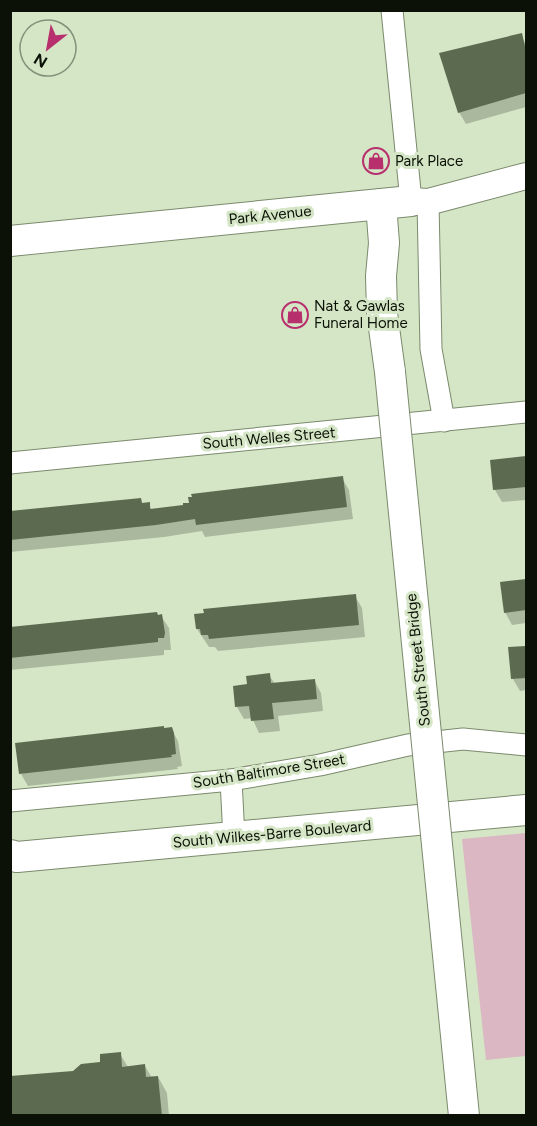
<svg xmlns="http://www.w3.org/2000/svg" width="537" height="1126" font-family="Figtree,sans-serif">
	<rect width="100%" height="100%" fill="#d5e6c6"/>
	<polygon fill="#dab7c2" points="526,833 526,1056 486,1060 462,839"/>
	<g fill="#0003">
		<polygon points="521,35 526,45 526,107 466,124 459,112"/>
		<polygon points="526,458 526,500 502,502 495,490 492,461"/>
		<polygon points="342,478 349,490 353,519 205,537 202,531 164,537 10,552 10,513 140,499 143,504 149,504 152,510 185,506"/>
		<polygon points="526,581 526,623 512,625 505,612 502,583"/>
		<polygon points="355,596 362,608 365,637 218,651 215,647 209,647 197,629"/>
		<polygon points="158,616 161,616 169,628 171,650 164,650 164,655 10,670 10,629"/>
		<polygon points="526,647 526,690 520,691 513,679 510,649"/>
		<polygon points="269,675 275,684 314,680 321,693 323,711 278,716 280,731 259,733 252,718 244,719 237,707 249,686"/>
		<polygon points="171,729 178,741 182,766 177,767 178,769 28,786 21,774 164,730"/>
		<polygon points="120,1054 128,1067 145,1066 152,1078 158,1077 167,1093 169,1116 10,1116 74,1072 101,1063"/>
	</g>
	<g fill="#5c6b4f">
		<polygon points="522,33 526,51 526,93 458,113 439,53"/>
		<polygon points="526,456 526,487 493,490 490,460"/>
		<polygon points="343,476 347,507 196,525 195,519 156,525 10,540 10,511 141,498 142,503 150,502 150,509 183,505 183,503 189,503 188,497 192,497 191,494"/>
		<polygon points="526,579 526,610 504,613 500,582"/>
		<polygon points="356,594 359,625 209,639 208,635 201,635 200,629 196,629 194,614 204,613 203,609"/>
		<polygon points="157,612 158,615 162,614 165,633 164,638 158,638 158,642 10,658 10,627"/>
		<polygon points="526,646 526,678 511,679 508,647"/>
		<polygon points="270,673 271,683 315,679 317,699 272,703 274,719 251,721 249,706 235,707 233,686 247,684 246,676"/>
		<polygon points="164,726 164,728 172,727 174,733 176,754 171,755 172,757 19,774 15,743"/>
		<polygon points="121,1052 122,1067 145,1064 146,1077 158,1076 162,1116 10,1116 10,1076 73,1071 81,1064 100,1062 100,1054"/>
	</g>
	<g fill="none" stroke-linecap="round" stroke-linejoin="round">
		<defs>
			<g id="minor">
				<polyline points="392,10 411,201"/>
				<polyline points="428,202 431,349 444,421"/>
				<polyline points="10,463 526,412"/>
				<polyline points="231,780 234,838"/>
				<polyline points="10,801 231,780 320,765 408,745 463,739 526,745"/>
			</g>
			<polyline id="tertiary" points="411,201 428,202 526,176"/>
			<g id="secondary">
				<polyline points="381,204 384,243 381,276 382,313 390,372"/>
				<polyline points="10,241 411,201"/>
				<polyline points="10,855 17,857 526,810"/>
			</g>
		</defs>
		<use href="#minor" stroke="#7b8a6d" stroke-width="23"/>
		<use href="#tertiary" stroke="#7b8a6d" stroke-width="28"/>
		<use href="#secondary" stroke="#7b8a6d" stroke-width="32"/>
		<use href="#minor" stroke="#fff" stroke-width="21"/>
		<use href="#tertiary" stroke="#fff" stroke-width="26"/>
		<use href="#secondary" stroke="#fff" stroke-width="30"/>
		<defs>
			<polyline id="secondary-bridge" points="390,372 464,1116"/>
		</defs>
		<use href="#secondary-bridge" stroke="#7b8a6d" stroke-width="32" stroke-linecap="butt"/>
		<use href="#secondary-bridge" stroke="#fff" stroke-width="30"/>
	</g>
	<defs>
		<symbol id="shop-ring" viewBox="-11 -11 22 22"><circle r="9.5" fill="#d5e6c6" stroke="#b82f6e" stroke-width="1.5"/><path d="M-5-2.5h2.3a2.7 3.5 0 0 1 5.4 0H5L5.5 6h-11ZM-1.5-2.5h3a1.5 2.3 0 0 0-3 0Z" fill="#b82f6e"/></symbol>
	</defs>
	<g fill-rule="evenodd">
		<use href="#shop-ring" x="361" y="146" width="30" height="30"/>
		<use href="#shop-ring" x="280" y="300" width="30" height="30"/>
	</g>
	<g text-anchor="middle" stroke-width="6" stroke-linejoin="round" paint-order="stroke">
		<g font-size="15" fill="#0b1106" stroke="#d5e6c6" text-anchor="start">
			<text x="395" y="166">Park Place</text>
			<text x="314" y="311">Nat &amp; Gawlas<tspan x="314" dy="17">Funeral Home</tspan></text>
		</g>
		<g font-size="15" fill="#0b1106" stroke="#d5e6c6">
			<text transform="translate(270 215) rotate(-6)" y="5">Park Avenue</text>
			<text transform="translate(269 438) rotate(-5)" y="5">South Welles Street</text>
			<text transform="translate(418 660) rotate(-96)" y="5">South Street Bridge</text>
			<text transform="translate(269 771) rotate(-9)" y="5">South Baltimore Street</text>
			<text transform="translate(272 834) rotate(-5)" y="5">South Wilkes-Barre Boulevard</text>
		</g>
	</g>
	<rect width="537" height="1126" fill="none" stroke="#0b1106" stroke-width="24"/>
	<g transform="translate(48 48) rotate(211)"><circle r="28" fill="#d5e6c6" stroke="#849179" stroke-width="1.5"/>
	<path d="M0-4.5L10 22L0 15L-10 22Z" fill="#b82f6e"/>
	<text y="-9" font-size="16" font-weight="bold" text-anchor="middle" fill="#0b1106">N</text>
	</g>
</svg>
